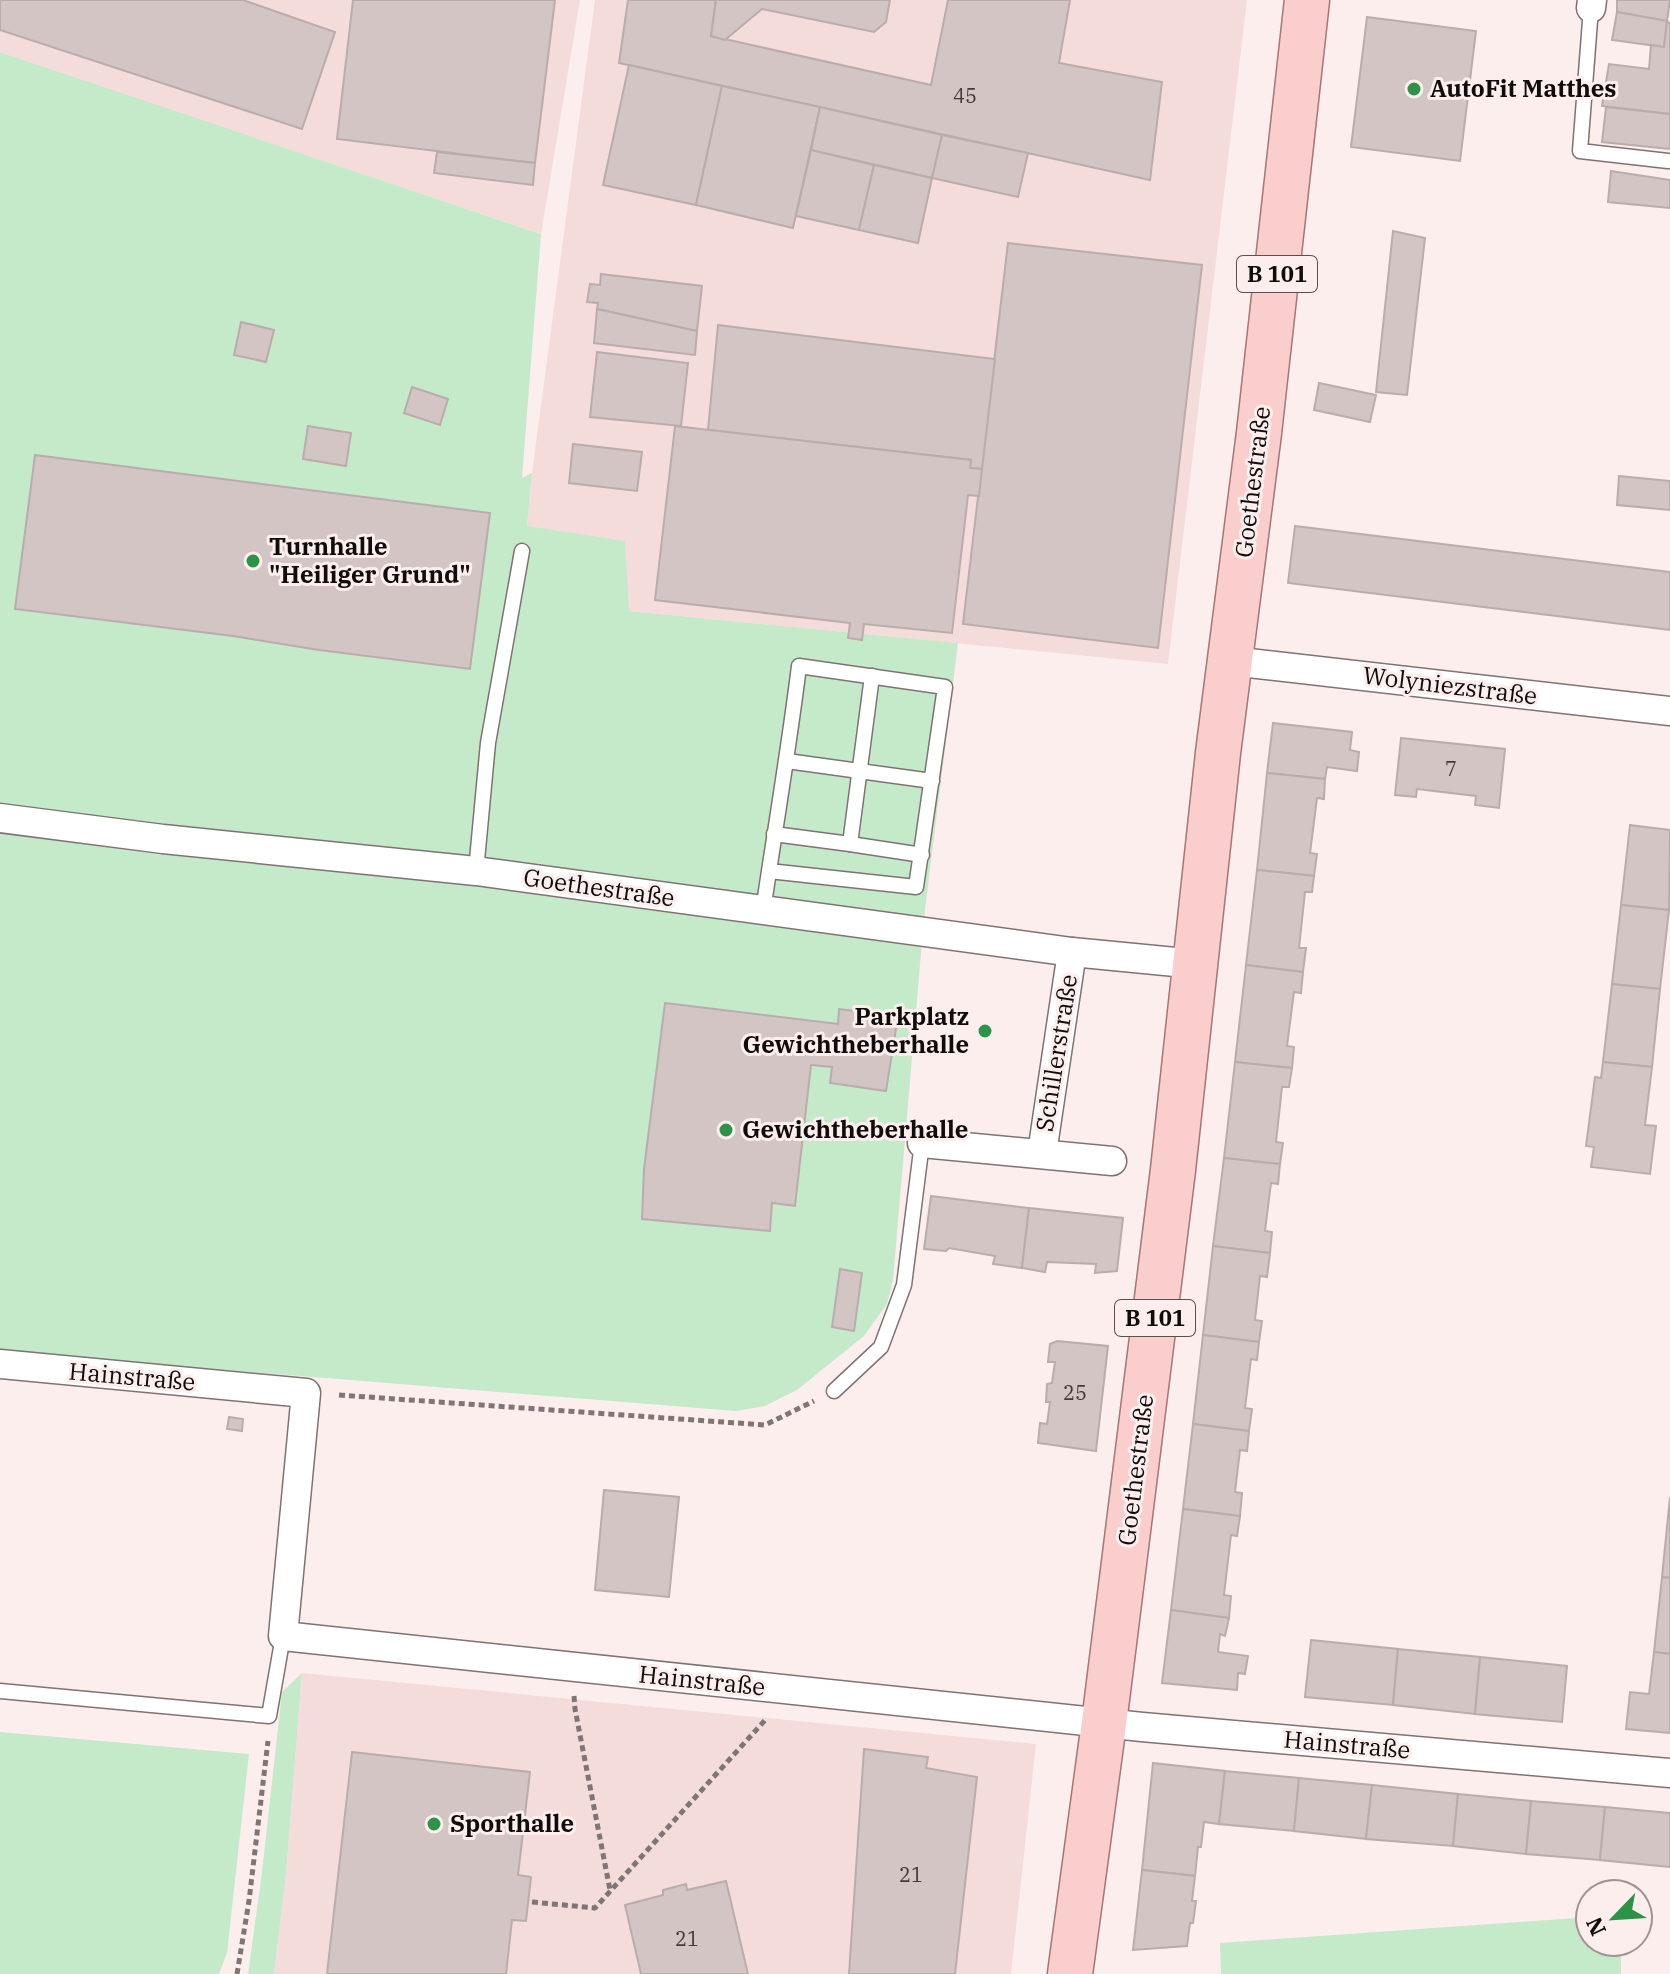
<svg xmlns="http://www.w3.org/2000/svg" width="1670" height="1974" font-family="'IBM Plex Serif',serif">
	<rect width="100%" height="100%" fill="#fdeeee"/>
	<g fill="#f4dcdb">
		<polygon points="0,0 580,0 541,234 0,52"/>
		<polygon points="595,0 1247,0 1168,664 629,611 527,526 532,473"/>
		<polygon points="302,1673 1036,1744 1011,1974 274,1974 286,1875"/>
	</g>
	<g fill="#c5eaca">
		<polygon points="0,52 541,234 522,478 532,473 527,526 625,541 629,611 958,643 924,918 893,1280 887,1304 864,1336 797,1390 765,1406 736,1411 0,1352"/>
		<polygon points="302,1673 286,1875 274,1974 248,1974 262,1872 282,1692"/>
		<polygon points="0,1732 249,1754 227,1953 219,1974 0,1974"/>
		<polygon points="1590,1917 1590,1942 1621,1942 1621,1974 1221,1974 1220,1943"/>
	</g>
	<g fill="#d3c5c4" stroke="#baacab" stroke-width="2">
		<polygon points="0,0 243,0 335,32 302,129 0,30"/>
		<polygon points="353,0 555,0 535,163 337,139"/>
		<polygon points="628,0 716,0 711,36 931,85 948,0 1070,0 1059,63 1162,82 1150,180 619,63"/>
		<polygon points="716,0 890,0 886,22 874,32 762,9 725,40 711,36"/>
		<polygon points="1617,0 1670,0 1667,21 1617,12"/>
		<polygon points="1617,12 1667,21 1664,47 1612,40"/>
		<polygon points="1367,17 1476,31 1460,161 1351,147"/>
		<polygon points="1667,21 1670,24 1670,114 1602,106 1609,64 1649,69 1651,45 1664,47"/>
		<polygon points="629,65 722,86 696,205 603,185"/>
		<polygon points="722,86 820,107 793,228 696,205"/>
		<polygon points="820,107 942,135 932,178 811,150"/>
		<polygon points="1606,107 1670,114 1670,149 1602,142"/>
		<polygon points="942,135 1028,153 1018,197 932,178"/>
		<polygon points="811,150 874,165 859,230 796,216"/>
		<polygon points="437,152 535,163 533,185 434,173"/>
		<polygon points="874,165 932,178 918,243 859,230"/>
		<polygon points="1611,171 1670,180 1670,208 1608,202"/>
		<polygon points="1393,231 1425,238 1407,395 1376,392"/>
		<polygon points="1008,243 1202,265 1158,648 963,624"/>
		<polygon points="601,274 702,286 697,331 597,309 598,303 587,302 590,284 600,285"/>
		<polygon points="597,309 697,331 695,355 594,343"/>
		<polygon points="241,322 274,330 266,362 234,355"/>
		<polygon points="718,325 995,359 982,469 970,468 971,460 708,430"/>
		<polygon points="597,352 688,363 681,426 590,417"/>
		<polygon points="1319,383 1376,395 1370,422 1314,410"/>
		<polygon points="412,387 448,399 440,425 404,413"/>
		<polygon points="308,426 351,433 346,466 303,459"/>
		<polygon points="675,426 971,460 970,468 982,469 979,496 968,495 952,633 864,624 862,640 848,638 850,623 655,600"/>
		<polygon points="573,444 642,452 637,491 569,483"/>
		<polygon points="35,455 490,513 470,669 319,650 233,636 15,609"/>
		<polygon points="1619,476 1670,481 1670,510 1617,505"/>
		<polygon points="1295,526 1670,572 1670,630 1288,583"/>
		<polygon points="1273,723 1352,732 1350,750 1359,752 1357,771 1327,767 1325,779 1267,773"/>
		<polygon points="1401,738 1505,749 1499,808 1475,805 1476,796 1417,789 1416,797 1395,795"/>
		<polygon points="1267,773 1325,779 1324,799 1317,798 1310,853 1317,854 1314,876 1257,870"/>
		<polygon points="1630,825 1670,830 1669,910 1621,905"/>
		<polygon points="1257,870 1314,876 1312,892 1305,892 1299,948 1306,948 1303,972 1246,965"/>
		<polygon points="1621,905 1669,910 1660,989 1612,984"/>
		<polygon points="1246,965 1303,972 1301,993 1294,992 1287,1046 1294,1047 1292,1068 1235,1062"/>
		<polygon points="1612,984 1660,989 1652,1067 1603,1062"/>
		<polygon points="665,1003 838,1024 839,1009 898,1016 886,1091 830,1083 832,1067 811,1065 795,1206 772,1203 770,1231 642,1219 644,1169"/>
		<polygon points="1235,1062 1292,1068 1289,1087 1282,1087 1276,1142 1283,1143 1280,1164 1224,1158"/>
		<polygon points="1603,1062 1652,1067 1645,1125 1656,1126 1650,1174 1591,1167 1594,1147 1586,1146 1595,1077 1601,1078"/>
		<polygon points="1224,1158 1280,1164 1278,1184 1271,1183 1265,1231 1272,1232 1270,1253 1213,1246"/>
		<polygon points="931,1196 1029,1208 1022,1268 993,1264 995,1256 949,1248 946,1251 924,1249"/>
		<polygon points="1029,1208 1123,1218 1117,1271 1095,1273 1096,1264 1047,1262 1045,1272 1022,1268"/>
		<polygon points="1213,1246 1270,1253 1267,1277 1260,1276 1255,1320 1262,1321 1259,1342 1203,1335"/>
		<polygon points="840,1269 862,1273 854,1331 832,1327"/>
		<polygon points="1203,1335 1259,1342 1257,1360 1251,1359 1245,1408 1252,1409 1249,1431 1193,1424"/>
		<polygon points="1057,1341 1108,1346 1096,1451 1038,1443 1040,1423 1047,1424 1050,1402 1046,1402 1047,1384 1052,1383 1055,1362 1048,1362 1050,1344"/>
		<polygon points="229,1417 243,1419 242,1431 227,1429"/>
		<polygon points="1193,1424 1249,1431 1247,1451 1240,1450 1235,1492 1242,1493 1240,1516 1183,1509"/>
		<polygon points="604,1490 679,1497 669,1597 595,1590"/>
		<polygon points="1670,1497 1670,1578 1662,1577"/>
		<polygon points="1183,1509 1240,1516 1237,1536 1231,1535 1224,1595 1231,1596 1229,1618 1171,1610"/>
		<polygon points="1662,1577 1670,1578 1670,1654 1654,1652"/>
		<polygon points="1171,1610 1229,1618 1225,1636 1220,1634 1218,1652 1248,1656 1245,1674 1238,1673 1237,1690 1162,1683"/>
		<polygon points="1311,1640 1398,1649 1393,1705 1305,1697"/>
		<polygon points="1398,1649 1480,1657 1475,1714 1393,1705"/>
		<polygon points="1654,1652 1670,1654 1670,1733 1626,1729 1630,1692 1649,1694"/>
		<polygon points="1480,1657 1567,1666 1562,1722 1475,1714"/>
		<polygon points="864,1749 928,1757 926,1768 977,1777 955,1974 849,1974"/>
		<polygon points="352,1752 530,1772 518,1875 531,1877 526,1921 512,1920 506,1974 327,1974"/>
		<polygon points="1153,1763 1225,1771 1219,1824 1204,1822 1201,1847 1198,1847 1195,1876 1142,1870"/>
		<polygon points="1225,1771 1299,1778 1294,1831 1219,1824"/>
		<polygon points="1299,1778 1372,1785 1366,1839 1294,1831"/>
		<polygon points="1372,1785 1458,1794 1453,1846 1366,1839"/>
		<polygon points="1458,1794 1531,1801 1526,1854 1453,1846"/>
		<polygon points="1531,1801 1605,1807 1600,1860 1526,1854"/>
		<polygon points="1605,1807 1670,1813 1670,1867 1600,1860"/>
		<polygon points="1142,1870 1195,1876 1192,1901 1196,1901 1193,1923 1190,1923 1187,1946 1133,1950"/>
		<polygon points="726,1881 748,1974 641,1974 625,1905 663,1895 663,1890 686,1884 687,1890"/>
	</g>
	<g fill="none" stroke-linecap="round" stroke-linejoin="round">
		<defs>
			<g id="service">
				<polyline points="1591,8 1580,151 1668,161"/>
				<polyline points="787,761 932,781"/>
				<polyline points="774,834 850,844 872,676"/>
				<polyline points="850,844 922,855"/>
				<polyline points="476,871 488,743 522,551"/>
				<path d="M763 911C775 829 789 748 799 666L945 687 916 887 769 871"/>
				<polyline points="834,1391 881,1347 904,1285 922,1143"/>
				<polyline points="0,1691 269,1716 283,1636"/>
			</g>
			<g id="minor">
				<polyline points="1591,8 1592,0"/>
				<polyline points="1231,661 1670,711"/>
				<polyline points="0,818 163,839 476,871 1072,952 1196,964"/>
				<polyline points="922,1143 1112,1161"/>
				<polyline points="1042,1153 1072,952"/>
				<polyline points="0,1364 306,1393 283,1636 1142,1727 1670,1773"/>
			</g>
			<polyline id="primary" points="1070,1974 1104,1723 1173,1170 1218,753 1259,433 1307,0"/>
		</defs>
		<use href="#service" stroke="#7f7272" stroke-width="17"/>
		<use href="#minor" stroke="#7f7272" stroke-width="31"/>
		<use href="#primary" stroke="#a67574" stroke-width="47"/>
		<g stroke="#7f7575" stroke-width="5" stroke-dasharray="6 4" stroke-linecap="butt">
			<polyline points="339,1395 765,1425 814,1401"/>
			<polyline points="574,1696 575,1709 610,1890"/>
			<polyline points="532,1902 595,1908 767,1718"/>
			<polyline points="237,1974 249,1901 268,1741"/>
		</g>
		<use href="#service" stroke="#fff" stroke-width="14"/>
		<use href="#minor" stroke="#fff" stroke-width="28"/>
		<use href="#primary" stroke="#facecd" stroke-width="44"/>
	</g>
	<g fill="#2d9349" stroke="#fdeeee" stroke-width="3">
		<circle cx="1414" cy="89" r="8"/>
		<circle cx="253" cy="561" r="8"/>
		<circle cx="985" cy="1031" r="8"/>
		<circle cx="726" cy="1130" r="8"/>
		<circle cx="434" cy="1824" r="8"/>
	</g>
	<g text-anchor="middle" stroke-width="6" stroke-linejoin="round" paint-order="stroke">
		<g font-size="20" fill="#413a39">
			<text x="965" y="103">45</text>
			<text x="1451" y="776">7</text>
			<text x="1075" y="1400">25</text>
			<text x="911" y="1882">21</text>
			<text x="687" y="1946">21</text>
		</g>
		<g fill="#fdeeee" stroke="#57504f" stroke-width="2">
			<rect x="1237" y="256" width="80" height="36" rx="6"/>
			<rect x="1115" y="1300" width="80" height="36" rx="6"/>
		</g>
		<g font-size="22" font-weight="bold" fill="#100c0b">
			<text x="1277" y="282">B 101</text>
			<text x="1155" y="1326">B 101</text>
		</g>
		<g font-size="24" font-weight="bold" fill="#100c0b" stroke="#fdeeee" text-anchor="start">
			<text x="1430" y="97">AutoFit Matthes</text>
			<text x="269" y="555">Turnhalle<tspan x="269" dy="28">"Heiliger Grund"</tspan></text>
			<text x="969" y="1025" text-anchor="end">Parkplatz<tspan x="969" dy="28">Gewichtheberhalle</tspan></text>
			<text x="742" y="1138">Gewichtheberhalle</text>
			<text x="450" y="1832">Sporthalle</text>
		</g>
		<g font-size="24" fill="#100c0b" stroke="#fdeeee">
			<text transform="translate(1253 482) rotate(-83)" y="8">Goethestraße</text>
			<text transform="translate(1450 686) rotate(7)" y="8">Wolyniezstraße</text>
			<text transform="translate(599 888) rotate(8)" y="8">Goethestraße</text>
			<text transform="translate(1057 1053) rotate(-81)" y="8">Schillerstraße</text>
			<text transform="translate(132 1377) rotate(5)" y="8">Hainstraße</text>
			<text transform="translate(1136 1470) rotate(-83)" y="8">Goethestraße</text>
			<text transform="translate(702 1681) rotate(6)" y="8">Hainstraße</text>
			<text transform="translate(1347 1745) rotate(5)" y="8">Hainstraße</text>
		</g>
	</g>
	<g transform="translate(1614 1918) rotate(245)"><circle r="38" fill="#fdeeee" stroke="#9e9493" stroke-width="2"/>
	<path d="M0-6L14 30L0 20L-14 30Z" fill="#2d9349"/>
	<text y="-12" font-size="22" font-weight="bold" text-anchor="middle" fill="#100c0b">N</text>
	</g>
</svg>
